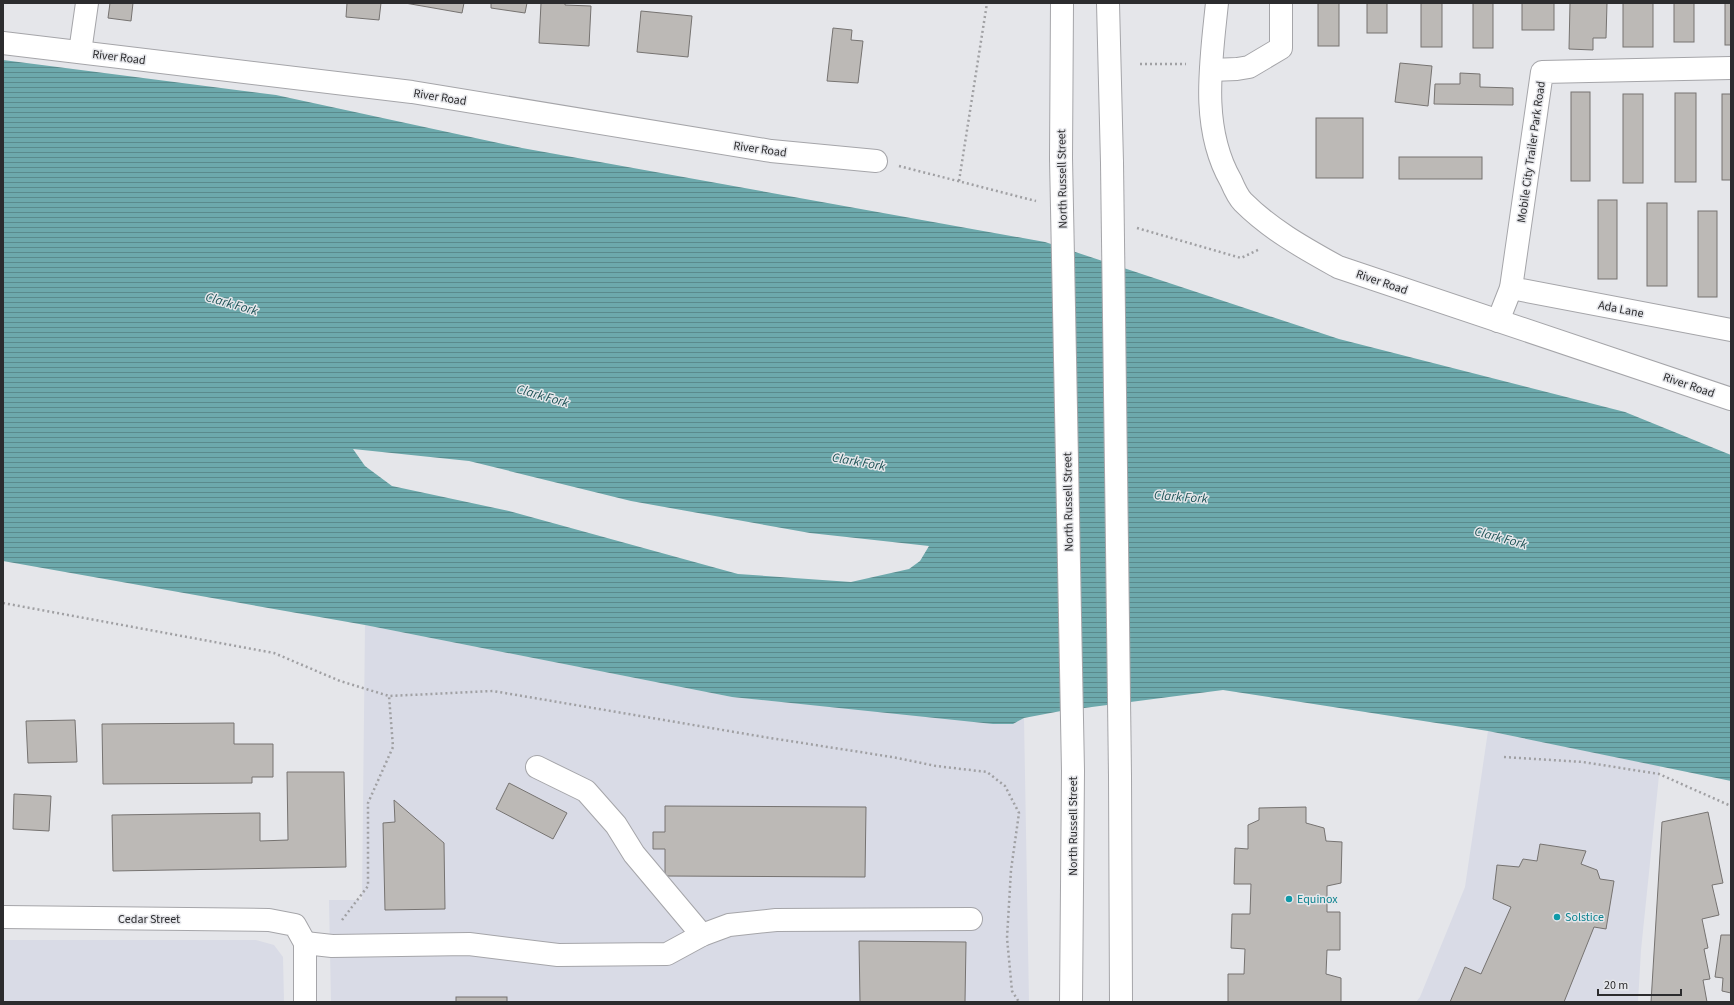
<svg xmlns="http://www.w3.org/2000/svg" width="1734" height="1005" font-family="'Source Sans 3',sans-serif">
	<defs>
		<pattern id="water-rules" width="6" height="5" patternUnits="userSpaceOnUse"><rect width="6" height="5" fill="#6da9ac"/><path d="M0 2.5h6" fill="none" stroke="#5a8a8c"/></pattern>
	</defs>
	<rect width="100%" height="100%" fill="#e5e6ea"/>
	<g fill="#d9dbe6">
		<polygon points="365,625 732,697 1013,724 1024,718 1029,1002 331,1002 329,900 362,900"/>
		<polygon points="1488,731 1660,766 1641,950 1638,1002 1416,1002 1420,997 1465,887"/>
		<polygon points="3,940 256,940 274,945 283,957 284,1002 3,1002"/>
	</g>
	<path fill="url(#water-rules)" fill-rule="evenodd" d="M3 60 276 95 522 148 1045 242 1339 339 1625 412 1731 455V781L1488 731 1223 690 1061 711 1024 718 1013 724H993L732 697 365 625 3 561ZM353 449 469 461 631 501 810 533 929 546 920 561 909 569 851 582 738 574 509 511 392 486 365 466Z"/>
	<g fill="#bcb9b6" stroke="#767371">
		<polygon points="110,3 133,3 131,21 108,18"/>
		<polygon points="347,3 381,3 379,20 346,17"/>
		<polygon points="405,3 464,3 462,13"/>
		<polygon points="491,3 527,3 525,13 491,8"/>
		<polygon points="541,3 565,3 565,5 591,6 589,46 539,43"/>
		<rect x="1318" y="3" width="21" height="43"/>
		<rect x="1367" y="3" width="20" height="30"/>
		<rect x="1421" y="3" width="21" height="44"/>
		<rect x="1473" y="3" width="20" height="45"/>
		<rect x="1522" y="3" width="32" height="27"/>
		<polygon points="1570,3 1607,3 1606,38 1593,38 1593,50 1569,49"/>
		<rect x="1623" y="3" width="30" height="44"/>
		<rect x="1674" y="3" width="20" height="39"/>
		<rect x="1725" y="3" width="6" height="42"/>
		<polygon points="641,11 692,16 688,57 637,52"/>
		<polygon points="833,28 852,30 851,40 863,41 858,83 827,81"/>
		<polygon points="1400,63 1432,66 1428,106 1395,102"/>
		<polygon points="1460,73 1480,74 1480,87 1513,88 1513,105 1434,104 1435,84 1460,84"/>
		<rect x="1571" y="92" width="19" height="89"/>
		<rect x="1675" y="93" width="21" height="89"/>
		<rect x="1623" y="94" width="20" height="89"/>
		<rect x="1722" y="94" width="9" height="86"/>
		<rect x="1316" y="118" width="47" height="60"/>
		<rect x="1399" y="157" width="83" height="22"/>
		<rect x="1598" y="200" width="19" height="79"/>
		<rect x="1647" y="203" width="20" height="83"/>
		<rect x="1698" y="211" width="19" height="86"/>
		<polygon points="75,720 77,762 28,763 26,721"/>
		<polygon points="234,723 234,744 273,744 273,777 252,777 252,783 103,784 102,724"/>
		<polygon points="287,772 344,772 346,867 113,871 112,815 260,813 260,841 288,840"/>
		<polygon points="509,783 567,813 553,839 496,809"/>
		<polygon points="14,794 51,796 49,831 13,829"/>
		<polygon points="394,800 444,843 445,909 385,910 383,823 395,822"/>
		<polygon points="665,806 866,807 865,877 665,876 665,849 653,849 653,832 665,832"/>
		<polygon points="1306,807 1306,823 1324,828 1326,841 1342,842 1341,883 1327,886 1327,912 1340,912 1340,950 1327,950 1326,974 1341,978 1341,1002 1228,1002 1228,974 1244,974 1245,949 1231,948 1232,914 1250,914 1251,884 1234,884 1235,848 1248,849 1248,825 1259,820 1259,808"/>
		<polygon points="1708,812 1723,883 1712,885 1719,915 1702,919 1708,948 1704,949 1710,979 1703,980 1707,1002 1651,1002 1662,822"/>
		<polygon points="1540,844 1586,851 1581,864 1597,870 1600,879 1614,881 1606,929 1594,927 1564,1002 1450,1002 1465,967 1481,974 1511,907 1493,899 1497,865 1519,867 1523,859 1537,861"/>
		<polygon points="1721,935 1731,935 1731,993 1722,991 1723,978 1715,977"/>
		<polygon points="859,941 966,942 965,1002 860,1002"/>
		<rect x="456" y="997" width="51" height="5"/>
	</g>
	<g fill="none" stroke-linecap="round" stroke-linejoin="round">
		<defs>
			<g id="minor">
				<path d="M1217 3C1211 62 1200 127 1231 181 1234 188 1238 197 1243 202 1271 230 1304 248 1338 267L1731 399"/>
				<polyline points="3,43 412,92 771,151 876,161"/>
				<polyline points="80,52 87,3"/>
				<polyline points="1211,70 1237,69 1249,67 1281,48 1281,3"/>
				<polyline points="1511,288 1731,330"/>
				<polyline points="1498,321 1511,288 1542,72 1731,68"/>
				<polyline points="537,767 586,791 616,825 634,854 702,935"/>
				<polyline points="3,917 269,920 295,925 305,943 305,1002"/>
				<polyline points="305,943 332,946 469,944 558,955 667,954 702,935 729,925 776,920 971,919"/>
			</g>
			<g id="major">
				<polyline points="1108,3 1112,163"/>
				<polyline points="1061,158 1062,3"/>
				<polyline points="1065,358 1073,771 1071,1002"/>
				<polyline points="1120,776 1121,1002"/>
			</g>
		</defs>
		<use href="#minor" stroke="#a5a5a9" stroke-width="24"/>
		<use href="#major" stroke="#a5a5a9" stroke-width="24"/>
		<g stroke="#a0a0a3" stroke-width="2.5" stroke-dasharray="2 3" stroke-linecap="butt">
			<polyline points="1140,64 1186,64"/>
			<polyline points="899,166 1036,201"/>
			<polyline points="959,181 987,3"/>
			<polyline points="1137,228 1241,258 1260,249"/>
			<polyline points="3,603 274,653 340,681 389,696 493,691 764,737 892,757 936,766 987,772 1005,786 1019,813 1011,870 1007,938 1012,991 1019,1002"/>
			<polyline points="1504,757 1583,762 1659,774 1731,806"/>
			<polyline points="342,920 368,886 368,803 393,747 389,696"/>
		</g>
		<use href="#minor" stroke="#fff" stroke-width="22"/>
		<use href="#major" stroke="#fff" stroke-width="22"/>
		<defs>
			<g id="major-bridge">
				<polyline points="1061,158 1065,358"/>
				<polyline points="1112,163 1120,776"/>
			</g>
		</defs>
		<use href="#major-bridge" stroke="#a5a5a9" stroke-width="24" stroke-linecap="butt"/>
		<use href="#major-bridge" stroke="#fff" stroke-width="22"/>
	</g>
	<g fill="#0f9aa8" stroke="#e5e6ea" stroke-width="1.5">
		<circle cx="1289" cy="899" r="4"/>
		<circle cx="1557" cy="917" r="4"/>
	</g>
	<g text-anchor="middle" stroke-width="3" stroke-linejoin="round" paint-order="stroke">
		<g font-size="12" fill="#2c2c2e" stroke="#e5e6ea">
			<text transform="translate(119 57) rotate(7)" y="4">River Road</text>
			<text transform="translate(440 97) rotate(9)" y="4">River Road</text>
			<text transform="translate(760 149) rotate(8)" y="4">River Road</text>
			<text transform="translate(1531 152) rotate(-82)" y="4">Mobile City Trailer Park Road</text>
			<text transform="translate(1062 179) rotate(-91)" y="4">North Russell Street</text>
			<text transform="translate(1382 282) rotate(19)" y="4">River Road</text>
			<text transform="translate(1621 309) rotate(11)" y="4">Ada Lane</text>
			<text transform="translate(1689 385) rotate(19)" y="4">River Road</text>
			<text transform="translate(1068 502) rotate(-91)" y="4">North Russell Street</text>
			<text transform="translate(1073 826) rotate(-90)" y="4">North Russell Street</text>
			<text x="149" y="923">Cedar Street</text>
		</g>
		<g font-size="12" fill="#0d838f" stroke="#e5e6ea" text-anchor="start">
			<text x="1297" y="903">Equinox</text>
			<text x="1565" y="921">Solstice</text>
		</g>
		<g font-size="13" font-style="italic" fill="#1e5356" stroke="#e5e6ea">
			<text transform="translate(232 303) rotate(16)" y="5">Clark Fork</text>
			<text transform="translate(543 395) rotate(16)" y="5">Clark Fork</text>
			<text transform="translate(859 461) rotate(10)" y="5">Clark Fork</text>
			<text transform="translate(1181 496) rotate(4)" y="5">Clark Fork</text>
			<text transform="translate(1501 537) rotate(15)" y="5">Clark Fork</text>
		</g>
	</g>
	<rect width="1734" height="1005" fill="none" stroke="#2c2c2e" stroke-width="8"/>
	<path d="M1598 989v6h83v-6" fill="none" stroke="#2c2c2e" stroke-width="2"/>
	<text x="1604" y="989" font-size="12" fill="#2c2c2e" stroke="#e5e6ea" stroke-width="3" paint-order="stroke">20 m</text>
</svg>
